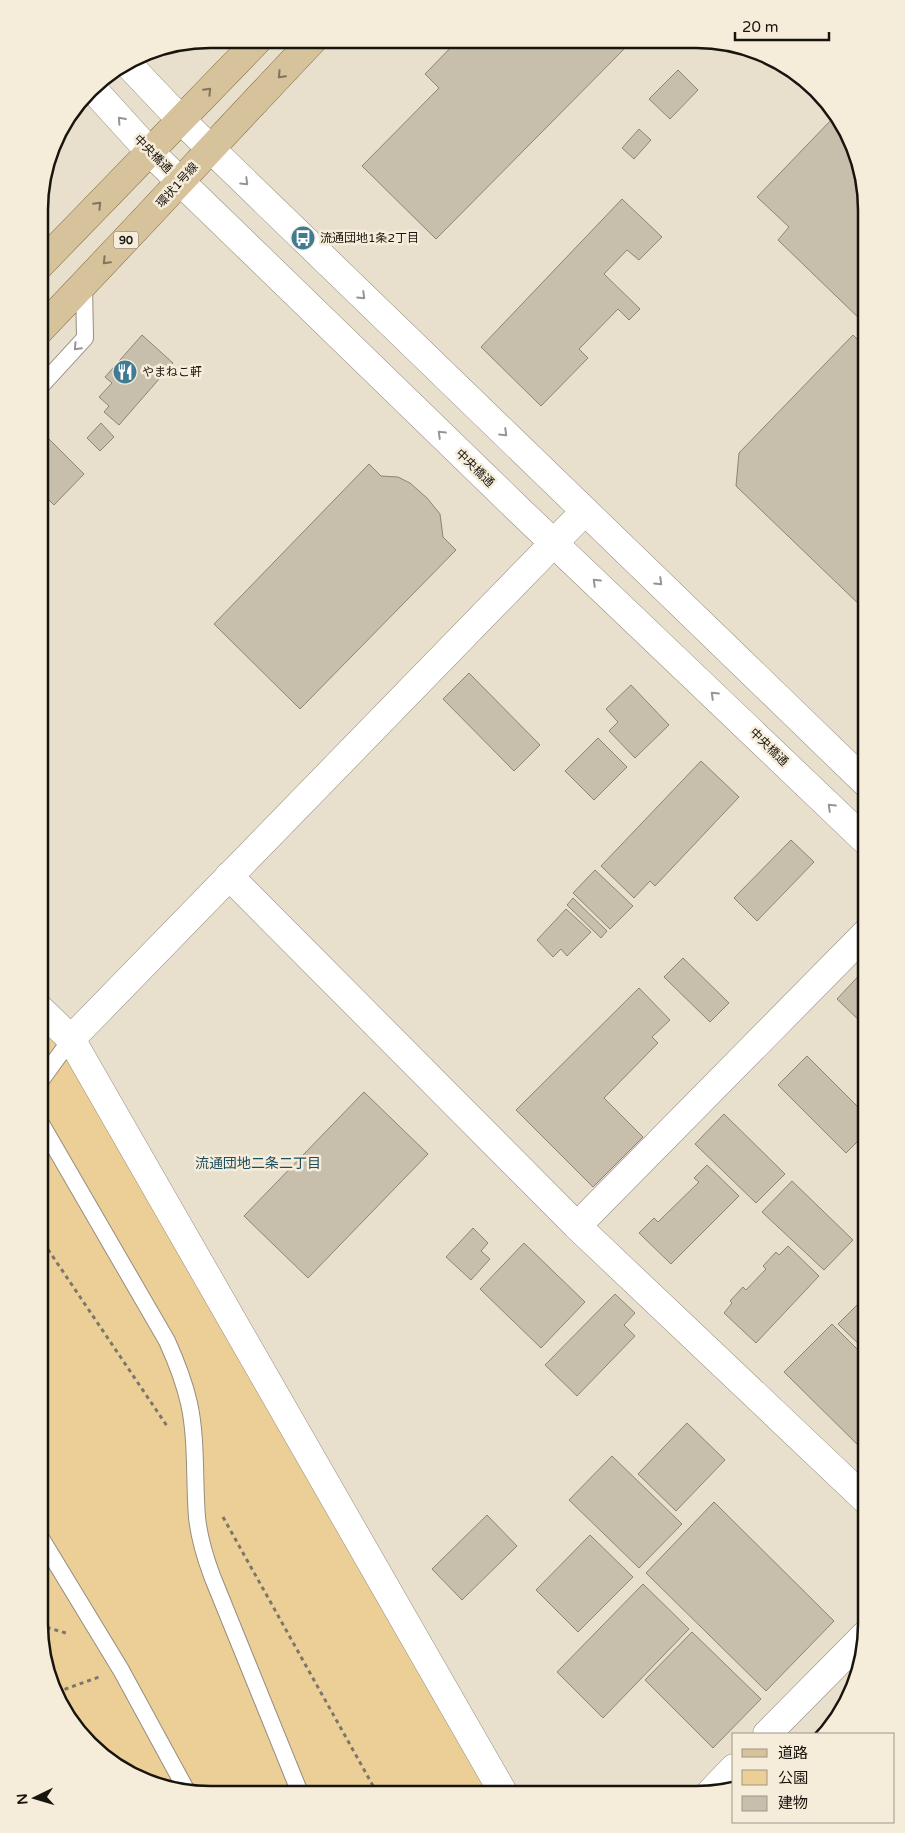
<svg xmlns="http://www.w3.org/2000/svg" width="905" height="1833" font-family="'Varela Round','Noto Sans JP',sans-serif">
	<rect width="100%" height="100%" fill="#e8dfcd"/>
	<polygon fill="#eccf96" points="39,1027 67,1053 489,1794 187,1793 134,1777 97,1752 48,1678 39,1623"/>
	<g fill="#c7beac" stroke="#8d8474">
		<polygon points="458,40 632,41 436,239 362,166 439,88 425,74"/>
		<polygon points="678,70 698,90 670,119 649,99"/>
		<polygon points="833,118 857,155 866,210 866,325 778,240 789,227 757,197"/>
		<polygon points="639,129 651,140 634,159 622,148"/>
		<polygon points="622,199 662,237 639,260 627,250 604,274 640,309 629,320 618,309 579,349 588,358 541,406 481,347"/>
		<polygon points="142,335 173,363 119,425 104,412 109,406 99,397 112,383 105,377"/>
		<polygon points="853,335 866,348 866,611 736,486 739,453"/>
		<polygon points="101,423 114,437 100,451 87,438"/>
		<polygon points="49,439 84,474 54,505 40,491 40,448"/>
		<polygon points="369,464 381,476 398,477 410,483 427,498 440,514 443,537 456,550 300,709 214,624"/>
		<polygon points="469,673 540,745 514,771 443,699"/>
		<polygon points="631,685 669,725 635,758 609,731 618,722 606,709"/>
		<polygon points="598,738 627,767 594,800 565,771"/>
		<polygon points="701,761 739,797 655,886 650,881 634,898 601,866"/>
		<polygon points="791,840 814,862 757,921 734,898"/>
		<polygon points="595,870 633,906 610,929 573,893"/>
		<polygon points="573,898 607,931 601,938 567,905"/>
		<polygon points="566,909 591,932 567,956 561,949 553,957 537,940"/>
		<polygon points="683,958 729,1003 710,1022 664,977"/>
		<polygon points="866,968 866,1027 837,999"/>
		<polygon points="639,988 670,1020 652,1037 658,1043 604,1098 643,1137 593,1187 516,1110"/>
		<polygon points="807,1056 866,1115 866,1133 846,1153 778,1085"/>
		<polygon points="364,1092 428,1154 308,1278 244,1216"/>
		<polygon points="724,1114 785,1174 756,1203 695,1144"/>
		<polygon points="707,1165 739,1196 671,1264 639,1233 654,1218 658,1222 699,1182 694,1178"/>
		<polygon points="792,1181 853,1240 824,1270 762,1212"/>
		<polygon points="473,1228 488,1243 481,1251 490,1259 471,1280 446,1257"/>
		<polygon points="524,1243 585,1302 541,1348 480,1289"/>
		<polygon points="788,1246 819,1276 756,1343 724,1313 732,1303 730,1301 743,1287 746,1290 766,1269 763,1266 776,1252 779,1255"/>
		<polygon points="615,1294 635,1313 624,1325 635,1336 577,1396 545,1365"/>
		<polygon points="866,1296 866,1351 838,1324"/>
		<polygon points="832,1324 866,1358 866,1453 784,1372"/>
		<polygon points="687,1423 725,1460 676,1511 638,1474"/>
		<polygon points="612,1456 682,1524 639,1568 569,1500"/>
		<polygon points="714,1502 834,1621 766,1691 646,1573"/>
		<polygon points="487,1515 517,1546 462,1600 432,1569"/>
		<polygon points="590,1535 633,1577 578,1632 536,1590"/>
		<polygon points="643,1584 689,1629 603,1718 557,1672"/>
		<polygon points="692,1632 761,1699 713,1748 645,1680"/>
	</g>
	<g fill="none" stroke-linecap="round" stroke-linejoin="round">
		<defs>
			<g id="lane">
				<polyline points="40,387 85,338 84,285"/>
				<polyline points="39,1083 71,1039"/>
				<path d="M39 1120 167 1341C176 1361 184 1381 189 1403 197 1439 194 1480 197 1517 199 1538 205 1557 212 1576L300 1793"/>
				<polyline points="39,1535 121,1670 188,1793"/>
			</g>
			<g id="street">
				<polyline points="229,876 577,1226 866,1500"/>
				<polyline points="39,1008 71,1039 504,1794"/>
				<polyline points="71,1039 585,511"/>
				<polyline points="577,1226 866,933"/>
				<polyline points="767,1734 866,1634"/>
				<polyline points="711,1792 734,1768"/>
			</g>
			<g id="secondary">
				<polyline points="127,63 181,120 866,783"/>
				<polyline points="92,88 150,152 248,247 520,511 866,841"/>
			</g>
			<g id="primary">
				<polyline points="40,265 259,39"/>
				<path d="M40 330C132 234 222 136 314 39"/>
			</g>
		</defs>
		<use href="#lane" stroke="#968d7d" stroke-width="18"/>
		<use href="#street" stroke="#968d7d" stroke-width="29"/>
		<use href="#secondary" stroke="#968d7d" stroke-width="29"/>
		<use href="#primary" stroke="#816b3f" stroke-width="29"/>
		<g stroke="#7d776b" stroke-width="3" stroke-dasharray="4 4" stroke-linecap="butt">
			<polyline points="39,1236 167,1426"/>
			<polyline points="223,1517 377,1793"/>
			<polyline points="39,1625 69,1634"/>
			<polyline points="57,1692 99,1677"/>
		</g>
		<use href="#lane" stroke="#fff" stroke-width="16"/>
		<use href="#street" stroke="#fff" stroke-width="28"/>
		<use href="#secondary" stroke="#fff" stroke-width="28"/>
		<use href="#primary" stroke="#d6c29b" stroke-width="28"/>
	</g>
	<defs><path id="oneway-chevron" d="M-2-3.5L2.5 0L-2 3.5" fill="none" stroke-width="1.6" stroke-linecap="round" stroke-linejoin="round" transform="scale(1.25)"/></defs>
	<g stroke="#80745c">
		<use href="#oneway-chevron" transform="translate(281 75) rotate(134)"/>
		<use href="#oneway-chevron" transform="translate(208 91) rotate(-46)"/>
		<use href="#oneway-chevron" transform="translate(98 205) rotate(-46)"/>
		<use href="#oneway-chevron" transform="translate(106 261) rotate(134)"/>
	</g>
	<g stroke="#979593">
		<use href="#oneway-chevron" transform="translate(121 120) rotate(-132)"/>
		<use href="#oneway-chevron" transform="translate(245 182) rotate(44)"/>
		<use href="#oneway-chevron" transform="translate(362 296) rotate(44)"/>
		<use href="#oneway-chevron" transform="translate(77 347) rotate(133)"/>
		<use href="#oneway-chevron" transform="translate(504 433) rotate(44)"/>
		<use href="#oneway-chevron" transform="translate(441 434) rotate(-136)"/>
		<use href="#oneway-chevron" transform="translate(596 582) rotate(-136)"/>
		<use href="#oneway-chevron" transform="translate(659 582) rotate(44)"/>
		<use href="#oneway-chevron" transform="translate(714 695) rotate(-136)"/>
		<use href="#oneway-chevron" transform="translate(831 807) rotate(-136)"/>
	</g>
	<defs>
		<symbol id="bus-disc" viewBox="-11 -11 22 22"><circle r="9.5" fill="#3f7c92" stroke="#f6ecda"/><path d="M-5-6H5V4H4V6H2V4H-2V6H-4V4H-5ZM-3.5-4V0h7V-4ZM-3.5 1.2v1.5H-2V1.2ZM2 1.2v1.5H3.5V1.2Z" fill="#fff"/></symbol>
		<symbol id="restaurant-disc" viewBox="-11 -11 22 22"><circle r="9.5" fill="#3f7c92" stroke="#f6ecda"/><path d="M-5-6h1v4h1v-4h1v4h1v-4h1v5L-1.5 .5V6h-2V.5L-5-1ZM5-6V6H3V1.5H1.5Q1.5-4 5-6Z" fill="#fff"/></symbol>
	</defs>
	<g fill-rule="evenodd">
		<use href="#bus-disc" x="289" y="224" width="28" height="28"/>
		<use href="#restaurant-disc" x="111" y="358" width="28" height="28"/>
	</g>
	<g text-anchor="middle" stroke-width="5" stroke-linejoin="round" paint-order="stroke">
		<rect fill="#f6ecda" stroke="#5b554b" stroke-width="1" x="113.5" y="231.5" width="25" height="17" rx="4"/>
		<g font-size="11" font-weight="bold" fill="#18140e">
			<text x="126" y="244">90</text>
		</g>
		<g font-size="12" fill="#18140e" stroke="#f6ecda">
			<text transform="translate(153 154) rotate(45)" y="4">中央橋通</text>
			<text transform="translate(177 185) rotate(-48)" y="4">環状1号線</text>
			<text transform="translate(475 468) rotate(44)" y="4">中央橋通</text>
			<text transform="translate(769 747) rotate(44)" y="4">中央橋通</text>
		</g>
		<g font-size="12" fill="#18140e" stroke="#f6ecda" text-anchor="start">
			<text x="320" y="242">流通団地1条2丁目</text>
			<text x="142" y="376">やまねこ軒</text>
		</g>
		<g font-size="14" fill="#1a4d5e" stroke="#f6ecda">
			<text x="258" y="1168">流通団地二条二丁目</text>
		</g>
	</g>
	<path d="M0 0H905V1833H0ZM210 48H696A162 162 0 0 1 858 210V1624A162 162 0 0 1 696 1786H210A162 162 0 0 1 48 1624V210A162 162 0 0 1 210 48Z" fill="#f6ecda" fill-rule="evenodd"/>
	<path fill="none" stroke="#18140e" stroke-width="2.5" d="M210 48H696A162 162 0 0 1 858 210V1624A162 162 0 0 1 696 1786H210A162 162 0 0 1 48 1624V210A162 162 0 0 1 210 48Z"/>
	<rect x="732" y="1733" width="162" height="90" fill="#f6ecda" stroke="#9d9688"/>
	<rect x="742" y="1749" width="25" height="8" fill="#d6c29b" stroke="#9d9688"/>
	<text x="778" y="1758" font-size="15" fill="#18140e">道路</text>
	<rect x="742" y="1770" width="25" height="15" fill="#eccf96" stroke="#9d9688"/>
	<text x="778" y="1783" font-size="15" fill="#18140e">公園</text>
	<rect x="742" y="1796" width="25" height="15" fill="#c7beac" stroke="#9d9688"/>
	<text x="778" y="1808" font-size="15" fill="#18140e">建物</text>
	<g transform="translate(35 1798) rotate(265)" stroke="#f6ecda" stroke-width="4" paint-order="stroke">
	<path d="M0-4L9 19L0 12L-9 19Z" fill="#18140e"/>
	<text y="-8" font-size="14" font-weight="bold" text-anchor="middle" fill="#18140e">N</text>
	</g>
	<path d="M735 32v8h94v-8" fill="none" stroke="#18140e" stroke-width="2.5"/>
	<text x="742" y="32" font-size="15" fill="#18140e" stroke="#f6ecda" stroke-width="4" paint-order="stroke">20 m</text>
</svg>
